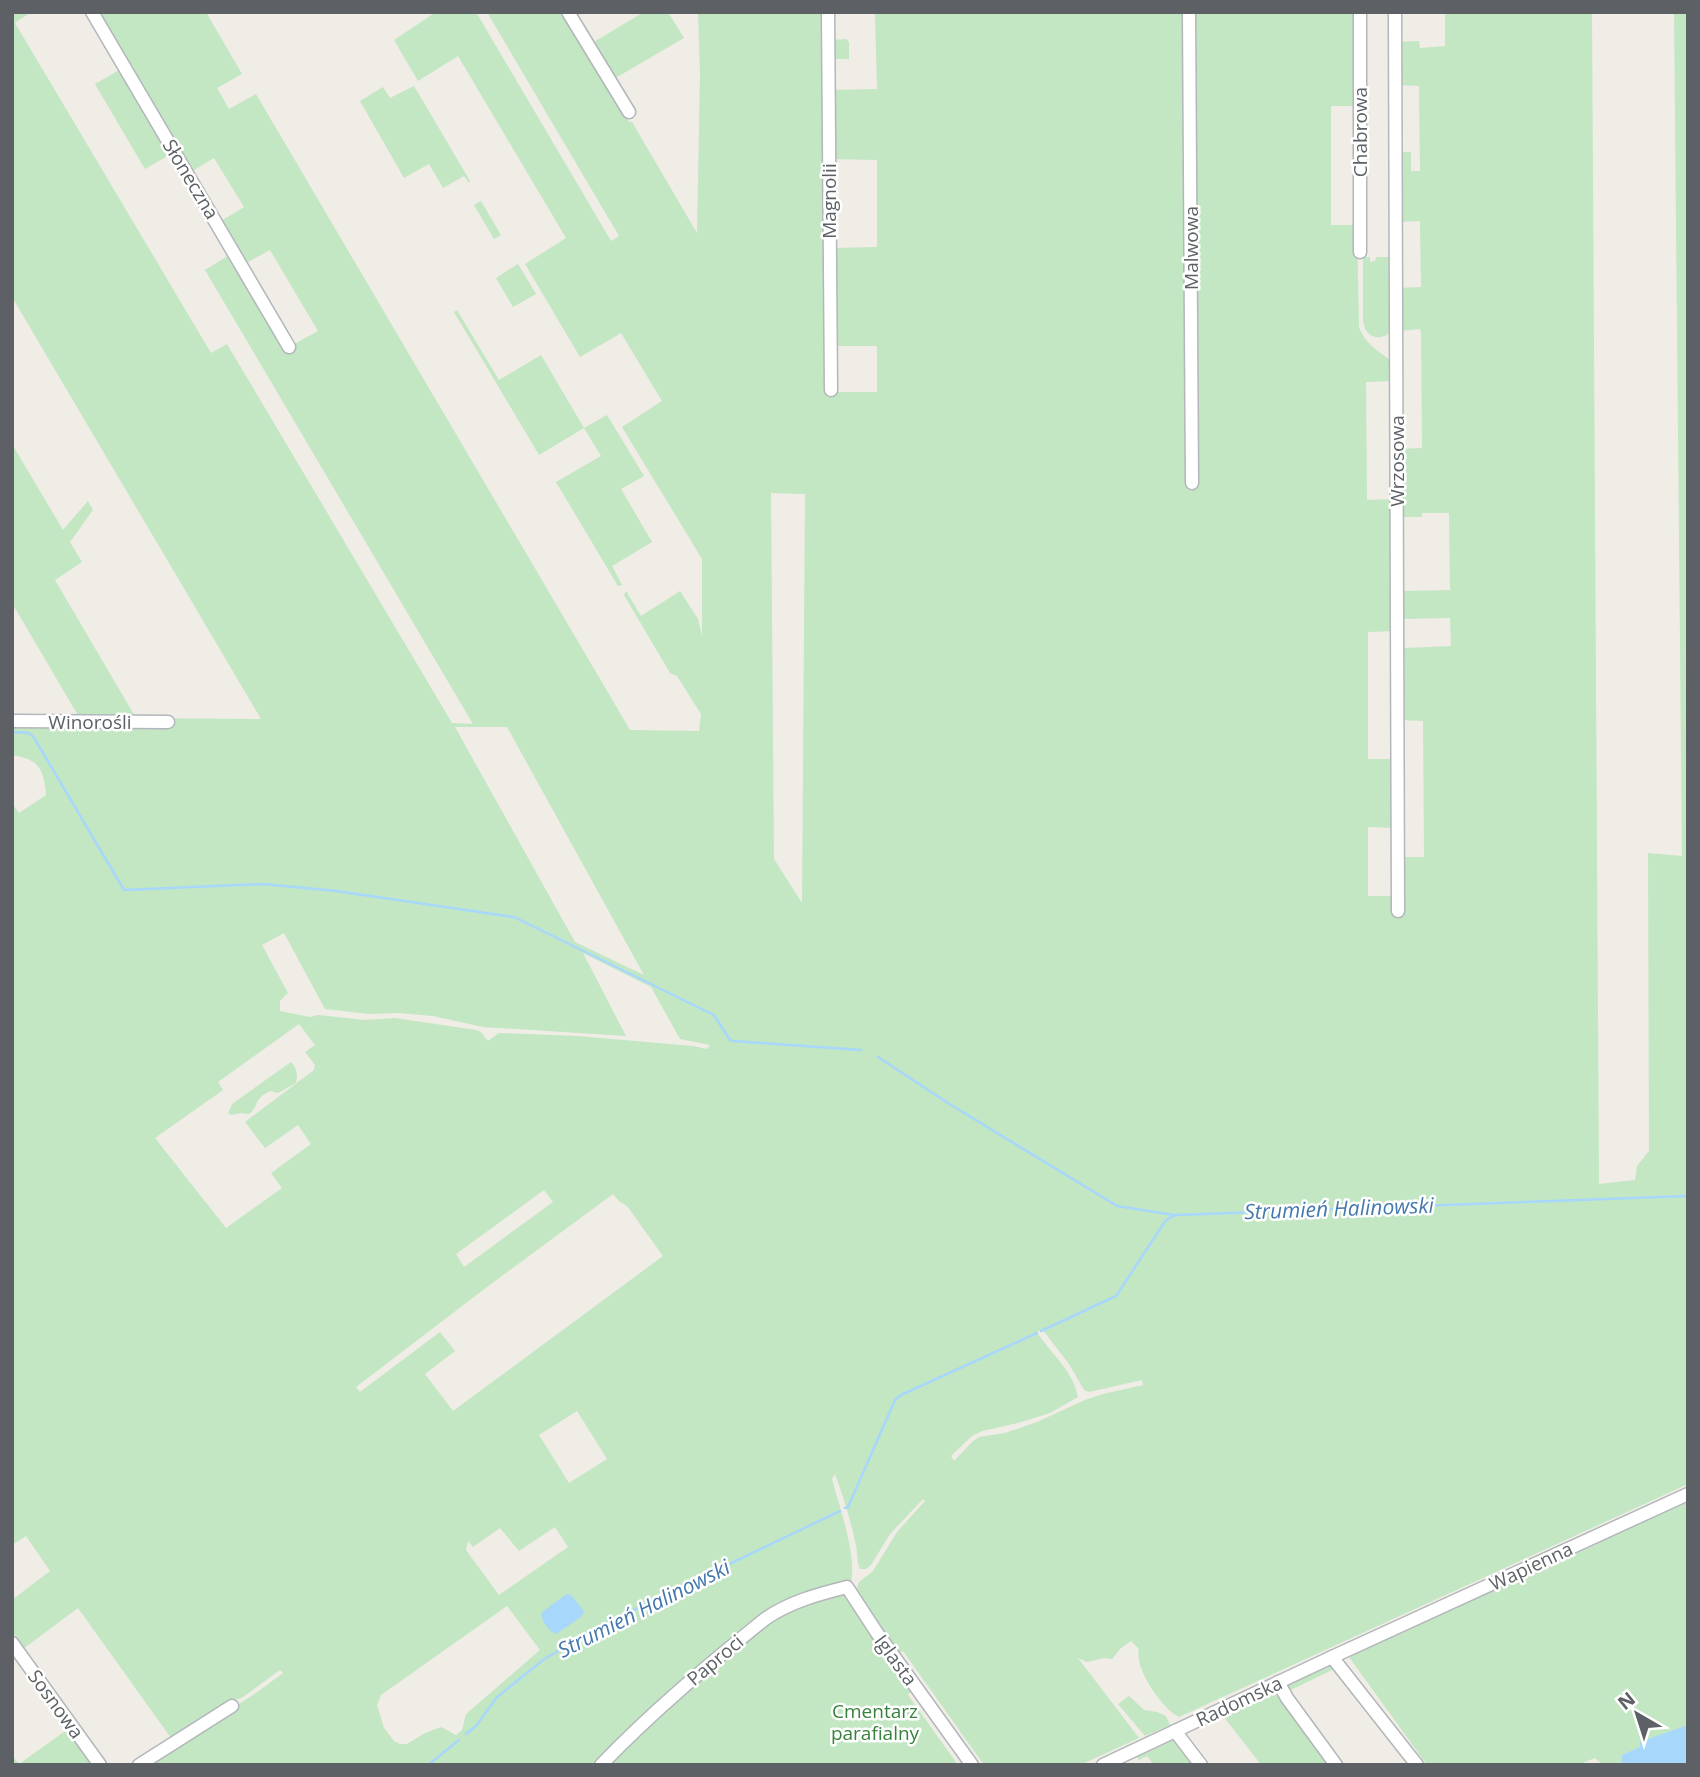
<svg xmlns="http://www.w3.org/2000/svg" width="1700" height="1777" font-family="'Open Sans',sans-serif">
	<rect width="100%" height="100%" fill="#efede6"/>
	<g fill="#c3e6c3" fill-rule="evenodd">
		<path d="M12 12H31L15 23 211 353 227 344 452 723 473 724 205 270 231 254 287 348 318 331 270 250 246 263 221 221 244 207 214 158 191 172 96 12H206L242 74 217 88 229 109 256 94 630 730 699 731 701 714 677 676 670 673 624 595 626 591 641 616 680 591 698 619 702 636V559L622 427 662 401 621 333 580 357 525 264 566 238 458 56 418 81 394 40 433 14V12H476L611 241 619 236 487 12H564L629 122H632L697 233 700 74 698 12H824L828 299 827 392H877V346H832V248L877 247V160L832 159V90L877 89 875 12H1358V18L1355 20 1356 27 1358 31V58L1355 59 1356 68 1358 71V106H1331V225H1357L1359 327C1365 344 1380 353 1394 362V381L1366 382 1367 500 1395 499V631L1368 632V759H1395C1395 767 1390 773 1395 780V828L1368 827V896H1394L1395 912H1401V857H1424L1423 721 1400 720 1401 645 1404 648 1451 646 1450 618 1401 619 1403 591 1450 590 1449 513H1422V517H1403V530L1401 529 1400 449 1422 448 1421 332 1420 329 1399 331V288L1421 287 1420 221 1398 222V189L1401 187V179L1399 177 1398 152H1411V171H1420L1419 86 1397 85V42L1419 41 1420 48 1445 46V12H1592L1599 1184 1635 1180 1637 1166 1649 1151 1648 853 1682 856 1674 12H1688V1484L1179 1717C1163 1710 1133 1667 1139 1649L1131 1641 1121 1648 1112 1659 1104 1658 1087 1662 1078 1658 1139 1738 1080 1765H984L903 1651 897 1655 855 1594 859 1582 873 1571 897 1532 925 1501 923 1499 890 1534 871 1565 866 1569H860C856 1560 858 1551 855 1541 850 1518 843 1496 835 1474L832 1479C839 1506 857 1555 851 1582L828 1589 769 1611 685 1680 623 1738 628 1741 763 1623 784 1610 838 1592 844 1593 852 1602 892 1659 889 1662 910 1692 908 1695 958 1765H146L256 1693 283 1673 280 1670 243 1697 228 1703 171 1738 78 1608 23 1649 12 1631V1600L50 1571 26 1536 12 1545V803L19 813 46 795C44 769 39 759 12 755V723H22L20 718H12V714H41L44 715 47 719 79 717 12 603V444L63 530 88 501 93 510 70 542 82 562 55 580 136 718 261 719 12 297ZM771 493 805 494 802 903 774 859ZM455 727H507L644 975 575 942ZM284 933 325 1009 370 1014 398 1013 433 1016 483 1027 626 1036 583 953 651 987 680 1039 710 1045 707 1049 693 1046 577 1036 499 1033 488 1041 481 1032 476 1030 395 1018 365 1020 318 1015 310 1017 280 1011V1001L288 993 262 945ZM299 1024 315 1045 305 1052 315 1065 314 1070 245 1122 265 1148 298 1125 311 1144 271 1173 282 1188 226 1228 155 1138 223 1090 218 1082ZM544 1190 553 1202 464 1267 456 1254ZM613 1194 620 1202 627 1206 663 1256 453 1411 425 1374 455 1351 440 1332 360 1392 356 1387 483 1290ZM1042 1329 1069 1364 1084 1390 1089 1392 1142 1380 1143 1385 1103 1394 1085 1400 1037 1422 1005 1433 979 1437 972 1442 954 1461 951 1456 972 1436 982 1431 1018 1423 1050 1413 1078 1397C1073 1370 1050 1353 1037 1332ZM577 1411 607 1459 569 1483 539 1435ZM555 1527 568 1547 499 1595 466 1550 468 1541 473 1547 500 1528 519 1551ZM507 1606 540 1650 466 1714 462 1730 456 1735 441 1727 425 1733 407 1744H400L394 1741 384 1728 377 1705 381 1695Z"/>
		<polygon points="644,12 668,12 684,38 612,80 592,43"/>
		<polygon points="846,39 849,42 849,59 832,59 831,40"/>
		<polygon points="121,69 171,154 145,169 95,84"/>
		<polygon points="414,86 470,181 469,183 464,176 443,188 429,164 404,178 360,101 383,87 390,98"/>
		<polygon points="481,201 501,235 494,239 474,205"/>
		<path d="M1365 226V257H1370V262L1375 261 1376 257H1393L1390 301 1394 329C1387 336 1380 340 1370 335L1365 329 1363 321V232Z"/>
		<polygon points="518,264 536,294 513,307 496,278"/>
		<polygon points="457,310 499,380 541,355 584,428 607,415 644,476 621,489 652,542 612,566 622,585 618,586 556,482 601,456 584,428 539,455 454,312"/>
		<path d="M291 1062C297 1068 298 1075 296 1083L278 1093 270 1091C253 1099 259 1107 249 1114L241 1113 231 1115 228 1113 232 1104Z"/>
		<polygon points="1688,1502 1688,1725 1676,1731 1666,1733 1641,1747 1622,1755 1622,1765 1603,1765 1595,1758 1578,1765 1427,1765 1349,1657"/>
		<polygon points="1334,1664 1336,1668 1287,1692 1284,1687"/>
		<polygon points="1274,1692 1332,1765 1256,1765 1259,1762 1223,1716"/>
		<polygon points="1129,1696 1144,1710 1157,1712 1166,1716 1170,1725 1145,1736 1118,1704"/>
		<polygon points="68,1729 96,1765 12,1765 12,1755 19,1764"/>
		<polygon points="1176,1737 1198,1765 1154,1765 1147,1756 1139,1760 1136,1756"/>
	</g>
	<g fill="#a8d7fc">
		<path d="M570 1594 584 1611 581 1617 556 1634C548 1631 542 1622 541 1613L565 1595Z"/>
		<polygon points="1688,1725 1688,1765 1622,1765 1622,1755 1640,1747 1640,1742"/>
	</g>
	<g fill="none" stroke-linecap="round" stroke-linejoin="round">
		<g stroke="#a8d7fc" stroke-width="2.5">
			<polyline points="12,732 29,733 33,736 124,890 263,884 336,891 514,917 714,1015 730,1040 733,1041 861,1050"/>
			<polyline points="878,1057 951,1105 1117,1206 1174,1215"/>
			<polyline points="1041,1331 1116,1296 1166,1220 1176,1215 1688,1196"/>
			<polyline points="845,1508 848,1507 895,1400 901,1395 1037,1333"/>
			<polyline points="466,1734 476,1726 497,1697 543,1660 592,1630 840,1511"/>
			<polyline points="428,1765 459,1740"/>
		</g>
		<defs>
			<g id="minor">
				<polyline points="92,12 289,347"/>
				<polyline points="568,12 629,112"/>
				<polyline points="828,12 831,390"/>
				<polyline points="1189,12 1192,483"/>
				<polyline points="1395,12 1398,911"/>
				<polyline points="1360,252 1360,12"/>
				<polyline points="12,721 168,722"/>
				<polyline points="12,1643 100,1765"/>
				<polyline points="1332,1657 1417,1765"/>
				<polyline points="1278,1682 1287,1698 1336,1765"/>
				<polyline points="1175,1731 1201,1765"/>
				<polyline points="139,1765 232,1706"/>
				<path d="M601 1765C652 1712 708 1665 765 1619 789 1602 819 1594 847 1587L877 1633 972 1765"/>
				<polyline points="1103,1765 1332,1657 1688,1494"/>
			</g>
		</defs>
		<use href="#minor" stroke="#b3b6ba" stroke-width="15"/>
		<use href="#minor" stroke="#fff" stroke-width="12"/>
	</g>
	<g text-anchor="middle" stroke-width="5" stroke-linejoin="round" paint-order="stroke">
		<g font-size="19" fill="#5d6165" stroke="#fff">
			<text transform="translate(1360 132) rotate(-90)" y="7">Chabrowa</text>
			<text transform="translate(191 179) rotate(59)" y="7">Słoneczna</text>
			<text transform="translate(829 201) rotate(-90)" y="7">Magnolii</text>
			<text transform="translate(1191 248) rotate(-90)" y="7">Malwowa</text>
			<text transform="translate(1397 461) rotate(-90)" y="7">Wrzosowa</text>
			<text x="90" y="729">Winorośli</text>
			<text transform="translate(1531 1566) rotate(-25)" y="7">Wapienna</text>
			<text transform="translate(715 1660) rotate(-40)" y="7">Paproci</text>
			<text transform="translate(896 1660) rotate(54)" y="7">Iglasta</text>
			<text transform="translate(1239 1701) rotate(-25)" y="7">Radomska</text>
			<text transform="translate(56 1704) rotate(54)" y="7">Sosnowa</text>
		</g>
		<g font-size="19" fill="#37823c" stroke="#fff">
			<text x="875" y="1718">Cmentarz<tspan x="875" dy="22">parafialny</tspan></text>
		</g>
		<g font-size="21" font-style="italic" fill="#4578ae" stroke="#fff">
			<text transform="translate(1339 1209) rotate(-2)" y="7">Strumień Halinowski</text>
			<text transform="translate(644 1609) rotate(-27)" y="7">Strumień Halinowski</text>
		</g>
	</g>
	<rect width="1700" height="1777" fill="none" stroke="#5d6165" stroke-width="28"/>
	<g transform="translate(1637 1714) rotate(321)" stroke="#ffffff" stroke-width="5" paint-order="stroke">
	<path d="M0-5L12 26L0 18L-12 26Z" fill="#5d6165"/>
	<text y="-10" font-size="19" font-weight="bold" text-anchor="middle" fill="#5d6165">N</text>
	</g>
</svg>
